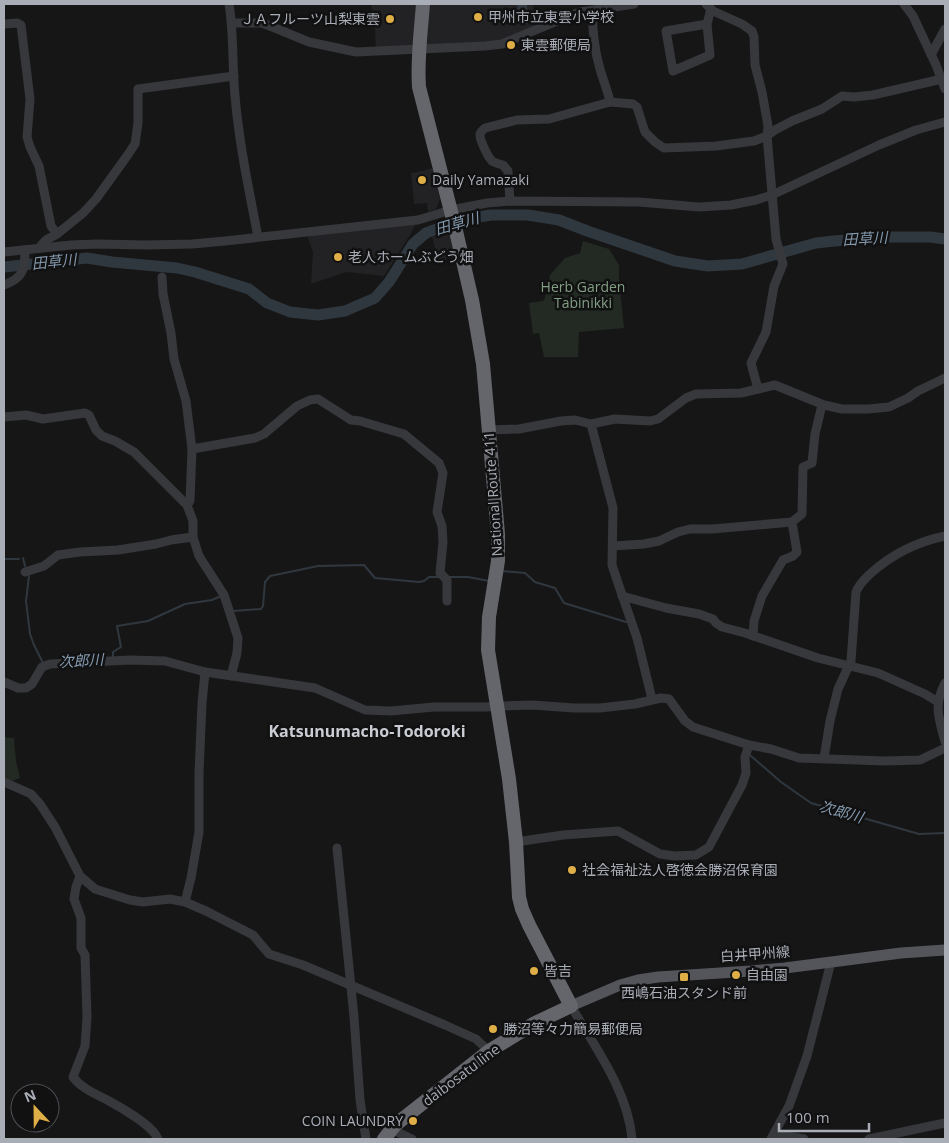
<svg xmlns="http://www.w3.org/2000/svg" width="949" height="1143" font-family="'Open Sans','Noto Sans JP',sans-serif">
	<rect width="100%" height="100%" fill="#161617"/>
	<g fill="#222224">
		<polygon points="371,4 533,4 535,30 502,44 376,52 375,29"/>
		<polygon points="431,168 433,169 440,199 436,209 428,212 427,203 414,204 411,173 423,171"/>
		<polygon points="418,220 410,235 384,276 346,272 311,284 313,252 306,232"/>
		<polygon points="456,231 462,256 438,261 432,237"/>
	</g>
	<g fill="#222a23">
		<polygon points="583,241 609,249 619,265 619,280 624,328 579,332 578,357 544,357 539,333 533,334 529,303 543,301 545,298 550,275 565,258 580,253"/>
		<polygon points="4,737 14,738 16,761 20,778 10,782 4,779"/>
	</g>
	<polygon fill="#30383f" points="517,4 527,4 528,24 519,24"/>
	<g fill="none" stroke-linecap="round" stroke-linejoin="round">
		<g stroke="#30383f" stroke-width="2">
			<polyline points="23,558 25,566"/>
			<polyline points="4,559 19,559"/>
			<polyline points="502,571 525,573 535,582 555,588 564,603 626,622"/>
			<polyline points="29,576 26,601 30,634 34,645 43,663"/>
			<polyline points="449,577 468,577 489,581"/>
			<polyline points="233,611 261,609 263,606 265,582 270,576 318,566 364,565 375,578 419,582 424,581 429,577 439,577"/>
			<polyline points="113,657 113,652 121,647 117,626 148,621 185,604 212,600 221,596"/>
			<polyline points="751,756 781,782 811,803 919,834 945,833"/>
		</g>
		<polyline stroke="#30383f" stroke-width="11" points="4,267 87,258 112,262 177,268 195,272 249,289 267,303 290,312 318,315 345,311 375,298 389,282 413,244 426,233 461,220 491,215 528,215 559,220 590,232 675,261 708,266 742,264 816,243 834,241 888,237 930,237 945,239"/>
		<g stroke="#37383c" stroke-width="9">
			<path d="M229 4C234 34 232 65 235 96 239 143 249 190 258 237"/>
			<polyline points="706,4 713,11 742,24 752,31 754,37 755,65 762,92 768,126 767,136 776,239 783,264 774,286 766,332 751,363 758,389 775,385 824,405 842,409 868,409 889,407 908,398 918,391 945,378"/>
			<polyline points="904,4 913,16 936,65 945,89"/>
			<path d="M592 11C593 31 594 49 600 69 603 80 608 91 610 102L633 104 637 107 645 132 655 142 664 148 716 146 754 141 767 136 775 130 792 121 822 109 842 96 854 97 873 95 942 79"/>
			<polyline points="232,23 262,23 275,28 309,42 356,52 485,46 502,44 569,16 580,12 634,4"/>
			<polyline points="4,24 17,23 21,25 30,99 27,137 30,147 39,166 51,226 57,234"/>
			<polyline points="707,24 666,31 673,71 710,55 707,24 711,9"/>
			<polyline points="931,55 945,29"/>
			<path d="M510 201 508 171 503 165C499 164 495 163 492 161 488 157 479 139 480 134 481 131 483 130 485 128L517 120 549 119 610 102"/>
			<polyline points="39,248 46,240 57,234 83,213 96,199 127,156 135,144 138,123 138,89 234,76"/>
			<polyline points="4,252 71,245 97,244 147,245 192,244 225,241 418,220 451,210 487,203 510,201 639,202 699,207 731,205 756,200 772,195 879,145 916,130 945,122"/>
			<polyline points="162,277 163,294 171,333 174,359 186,401 192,449 190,501 187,505"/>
			<path d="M4 285C23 278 25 270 25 250"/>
			<polyline points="4,417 26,415 43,419 85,413 89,415 96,430 102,436 115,441 134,452 187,505 193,521 193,537 199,556 224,595 238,638 237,653 231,676"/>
			<polyline points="591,424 613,508 612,565 619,586 637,638 652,699"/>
			<polyline points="489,430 519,429 561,421 575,420 591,424 615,419 650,421 658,419 686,398 696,394 741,393 758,389"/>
			<polyline points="192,449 255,438 264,434 297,406 310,400 318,399 351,420 360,421 404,434 439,463 443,473 437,512 442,526 443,542 440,573 447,580 447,601"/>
			<polyline points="613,546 644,544 659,541 678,532 690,529 712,529 792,522"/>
			<polyline points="25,572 44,566 58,555 80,552 118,550 156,544 171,540 193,537"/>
			<polyline points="622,596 666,608 699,614 713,619 716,623 722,627 745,633 818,658 878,673 925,694 938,702"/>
			<polyline points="753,636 754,621 762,596 783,560 793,556 797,552 792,522 802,514 803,467 812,463 815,434 822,405"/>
			<polyline points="4,682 18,688 26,688 32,684 42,667 50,664 130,660 165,661 205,672 315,688 365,710 391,711 434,707 486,707 498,706 504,706 532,705 574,708 600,708 635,704 661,698 669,699 685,721 693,727 749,745 771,749 799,758 885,761 920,760 945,748"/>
			<path d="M945 683C933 706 939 718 945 742"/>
			<path d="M824 758 830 721 838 689 851 661 856 592C859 584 864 580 870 574 892 554 916 542 945 536"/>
			<polyline points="4,782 31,794 40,804 55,827 80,876 95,889 130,900 143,902 170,899 185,902 206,911 253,935 269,954 303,965 445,1025 476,1039 489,1051"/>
			<polyline points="516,842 563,835 618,831 660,854 675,856 696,855 709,847 742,785 746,773 745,757 749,745"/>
			<polyline points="337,848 354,1017 360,1100 366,1139"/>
			<path d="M80 876 76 887 74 899 81 918V948L85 955 87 1017 85 1046 73 1077C82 1089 96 1094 109 1101 122 1108 153 1126 158 1139"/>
			<polyline points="185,902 191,878 199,832 199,773 202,703 205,672"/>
			<path d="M571 1006C595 1047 628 1091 632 1139"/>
			<polyline points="391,1129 412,1139"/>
			<polyline points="774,1134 804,1139"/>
			<polyline points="771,1139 789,1106 807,1056 831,962"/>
			<polyline points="869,1139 945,1123"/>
		</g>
		<polyline stroke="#54555b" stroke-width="11" points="571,1006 620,985 638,980 658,977 751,971 785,968 901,953 945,950"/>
		<path stroke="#64666c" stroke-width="14" d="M384 1139 395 1125 489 1051 535 1023 571 1006 529 925 522 909 519 897 516 842 509 779 488 650 489 617 498 561V534L483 364 472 300 456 231 419 87C417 59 421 31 423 4"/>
	</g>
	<g fill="#dfae46" stroke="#111112" stroke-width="2">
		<circle cx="478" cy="17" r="5"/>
		<circle cx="390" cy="19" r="5"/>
		<circle cx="511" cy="45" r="5"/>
		<circle cx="422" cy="180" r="5"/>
		<circle cx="338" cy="257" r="5"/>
		<circle cx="572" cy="870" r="5"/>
		<circle cx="534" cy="971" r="5"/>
		<circle cx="736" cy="975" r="5"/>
		<rect x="679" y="972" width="10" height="10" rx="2.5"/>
		<circle cx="493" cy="1029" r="5"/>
		<circle cx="413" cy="1121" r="5"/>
	</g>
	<g text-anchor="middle" stroke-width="5" stroke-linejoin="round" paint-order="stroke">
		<g font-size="14" fill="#a9adb6" stroke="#111112" text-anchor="start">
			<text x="488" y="22">甲州市立東雲小学校</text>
			<text x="380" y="24" text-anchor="end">ＪＡフルーツ山梨東雲</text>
			<text x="521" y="50">東雲郵便局</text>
			<text x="432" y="185">Daily Yamazaki</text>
			<text x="348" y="262">老人ホームぶどう畑</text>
			<text x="582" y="875">社会福祉法人啓徳会勝沼保育園</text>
			<text x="544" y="976">皆吉</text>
			<text x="746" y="980">自由園</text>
			<text x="684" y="998" text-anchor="middle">西嶋石油スタンド前</text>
			<text x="503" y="1034">勝沼等々力簡易郵便局</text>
			<text x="403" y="1126" text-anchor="end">COIN LAUNDRY</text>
		</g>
		<g font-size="14" fill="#829f84" stroke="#111112">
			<text x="583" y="292">Herb Garden<tspan x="583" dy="16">Tabinikki</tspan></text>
		</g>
		<g font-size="14" fill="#a9adb6" stroke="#111112">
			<text transform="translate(493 494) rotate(-94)" y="5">National Route 411</text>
			<text transform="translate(755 954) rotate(-4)" y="5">白井甲州線</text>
			<text transform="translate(461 1075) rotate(-37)" y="5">daibosatu line</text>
		</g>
		<g font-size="15" font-style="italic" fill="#8499ad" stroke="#111112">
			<text transform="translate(457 224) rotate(-16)" y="5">田草川</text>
			<text transform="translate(865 239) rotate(-3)" y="5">田草川</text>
			<text transform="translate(54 262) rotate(-6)" y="5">田草川</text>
			<text transform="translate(81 661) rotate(-3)" y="5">次郎川</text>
			<text transform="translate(841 812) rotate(16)" y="5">次郎川</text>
		</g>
		<g font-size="16" font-weight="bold" fill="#caccd3" stroke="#111112">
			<text x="367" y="737">Katsunumacho-Todoroki</text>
		</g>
	</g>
	<rect width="949" height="1143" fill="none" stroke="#a9adb6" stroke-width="10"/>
	<g transform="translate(35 1108) rotate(338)"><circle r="24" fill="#111112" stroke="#4e4f54"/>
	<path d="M0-4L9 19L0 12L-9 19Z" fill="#dfae46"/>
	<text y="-8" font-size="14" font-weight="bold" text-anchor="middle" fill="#a9adb6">N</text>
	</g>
	<path d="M779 1123v8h90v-8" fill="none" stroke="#a9adb6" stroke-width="2.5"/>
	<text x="786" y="1123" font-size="15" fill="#a9adb6" stroke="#111112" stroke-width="4" paint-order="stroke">100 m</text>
</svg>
